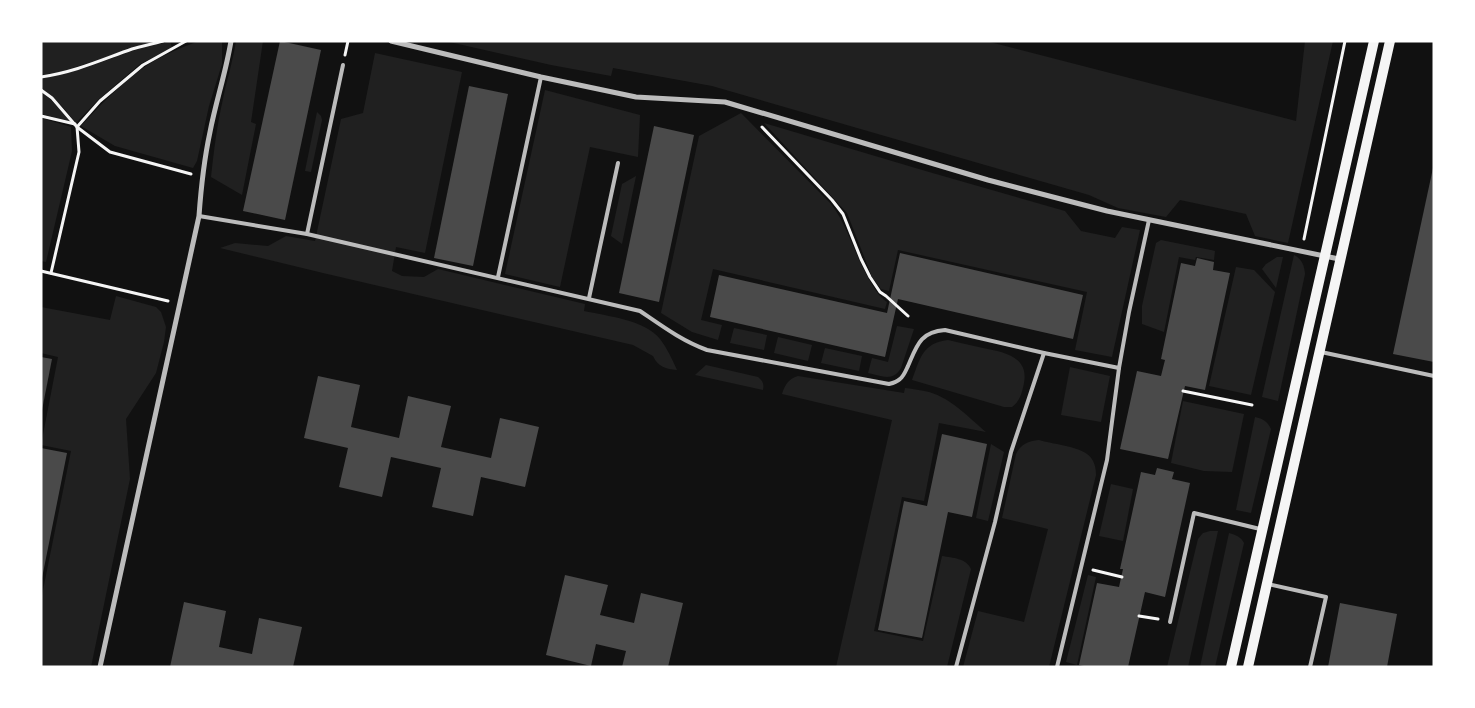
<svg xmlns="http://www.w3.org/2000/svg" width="1475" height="708" font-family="'DejaVu Sans',sans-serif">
	<rect width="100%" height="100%" fill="#111"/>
	<g fill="#202020">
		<polygon points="41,41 157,41 60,72 41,75"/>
		<path d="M170 41 172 48 140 64 98 100 76 123 62 106 41 88V78C73 74 101 62 132 51 144 47 157 45 170 41Z"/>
		<path d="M199 41H222V64L209 106 197 161 193 168 115 146 81 126C100 105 120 85 143 68 160 56 180 48 199 41Z"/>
		<path d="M236 41H263L251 122 256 124 242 195 211 177C214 150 217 125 223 99 227 79 233 61 236 41Z"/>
		<polygon points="445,41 986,41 1296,121 1305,41 1333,41 1288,243 1255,236 1246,214 1180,200 1166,217 1118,208 1089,195 712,86 613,68 611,76 551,65"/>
		<path d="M375 53 462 72 425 253 396 247 392 271 402 276 424 277 438 269 585 304 584 311C607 316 645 320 660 339 667 348 672 359 677 370 666 369 658 367 653 356L633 345 323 273 220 248 235 243 268 246 286 236 315 241 341 119 363 113Z"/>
		<polygon points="545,90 640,115 638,157 590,147 560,287 505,274"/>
		<polygon points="41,92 50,99 72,122 41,114"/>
		<polygon points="317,112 321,116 322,120 311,172 305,171"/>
		<path d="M741 113 831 204C848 226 855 256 870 281 875 289 878 296 887 302L885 309 713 269 701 320 722 325 718 340 692 332 661 313 699 136Z"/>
		<polygon points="41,118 71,127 72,151 46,262 41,261"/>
		<polygon points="764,123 929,172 1065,211 1081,231 1115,238 1122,227 1140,230 1112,357 1075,350 1087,292 898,250 889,291 881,289 872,277 847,213"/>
		<polygon points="636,176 622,244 611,236 622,184"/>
		<polygon points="1161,240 1211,250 1215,251 1214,260 1196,257 1195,260 1179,257 1164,332 1142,324 1142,306 1156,243"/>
		<path d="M1294 255C1302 259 1304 265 1305 274L1278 401 1262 397Z"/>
		<polygon points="1277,257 1283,257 1276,288 1262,269 1266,264"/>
		<polygon points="1236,267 1254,270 1275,292 1251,395 1209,386"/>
		<polygon points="116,296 156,307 161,312 166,327 164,342 156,373 126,419 130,479 91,667 41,667 41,600 71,451 41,445 58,357 41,353 41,307 110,320"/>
		<path d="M897 326 914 329 901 368C893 382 882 376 868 373L872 358 888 362Z"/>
		<polygon points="734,328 767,335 764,350 730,343"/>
		<polygon points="778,337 812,345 808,361 774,353"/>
		<path d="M948 340C959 343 971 345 983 348 1003 352 1029 356 1024 383 1022 393 1020 401 1012 407H1004L912 380C920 359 922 343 948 340Z"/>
		<polygon points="825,348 862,356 859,371 821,363"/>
		<path d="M706 365 758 377C763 381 764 384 763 390L695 375Z"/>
		<polygon points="1070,367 1110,376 1101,422 1061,415"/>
		<path d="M798 376 904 393 905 388C913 389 921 390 929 392 952 399 968 417 986 432L939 423 924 501 902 497 874 631 923 641 942 556C953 558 966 558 971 569L947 667H836L892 420 782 394C785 385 788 379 798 376Z"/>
		<polygon points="1183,401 1244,414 1232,472 1204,471 1171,463"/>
		<path d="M1255 417C1263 419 1267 421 1271 429L1251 513 1236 510Z"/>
		<path d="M1039 440C1052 444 1076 446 1087 454 1094 459 1096 467 1096 475L1049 667H963L978 611 1024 622 1048 529 1002 518 1016 454C1021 444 1028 441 1039 440Z"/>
		<polygon points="991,444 1004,452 988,521 976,518"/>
		<polygon points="1111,484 1133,489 1123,541 1099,536"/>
		<polygon points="1210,531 1218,531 1188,667 1167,667 1198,539 1203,533"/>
		<path d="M1229 533C1236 535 1241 537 1244 543L1215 667H1200Z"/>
		<polygon points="1088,575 1096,577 1077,665 1066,662"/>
	</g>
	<g fill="#4a4a4a">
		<polygon points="280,41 321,50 285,220 243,211"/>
		<polygon points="469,86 508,94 473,266 434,258"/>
		<polygon points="654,126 694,135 659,302 619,293"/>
		<polygon points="1433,168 1434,168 1434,362 1393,354"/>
		<polygon points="900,253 1083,295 1073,339 898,299 885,357 710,317 719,275 887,313"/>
		<polygon points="1197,258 1214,262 1213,270 1230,273 1205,390 1185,386 1168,459 1120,449 1137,371 1161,376 1165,360 1161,359 1181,263 1195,266"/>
		<polygon points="41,357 52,359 42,410 41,409"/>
		<polygon points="318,376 360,385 351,427 399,438 408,396 451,406 441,447 491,458 500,418 539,427 525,487 481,477 473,516 432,507 441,468 391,457 382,497 339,487 348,448 304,438"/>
		<polygon points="942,434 987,444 972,517 948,512 922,638 878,630 904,501 927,506"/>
		<polygon points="41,448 67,453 42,578 41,578"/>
		<polygon points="1157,468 1174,472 1172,479 1190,483 1165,597 1145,592 1128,667 1088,667 1079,665 1097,583 1119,587 1123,569 1120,569 1141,472 1155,475"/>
		<polygon points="565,575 608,585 600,615 634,623 641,593 683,603 668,667 622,667 626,651 596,644 591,666 546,655"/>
		<polygon points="184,602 226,611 219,647 252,654 259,618 302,627 293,667 170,667"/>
		<polygon points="1340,603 1397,614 1387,667 1328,667"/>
	</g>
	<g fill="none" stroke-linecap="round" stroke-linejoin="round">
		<g stroke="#f5f5f5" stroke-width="3">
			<polyline points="345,55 348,41"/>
			<path d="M41 77C75 72 101 60 132 49 142 46 153 44 163 41"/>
			<polyline points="41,90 52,98 77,127 110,152 191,174"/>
			<polyline points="41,116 75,124"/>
			<polyline points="762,127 832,200 843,214 861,259 870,277 880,292 886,296 908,316"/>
			<polyline points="1304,239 1345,41"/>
			<polyline points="41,271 168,301"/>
			<polyline points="51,273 79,152 77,127 100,101 143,65 186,41"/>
			<polyline points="1183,391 1252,405"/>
			<polyline points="1093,570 1122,577"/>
			<polyline points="1139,616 1158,619"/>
		</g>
		<g stroke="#bcbcbc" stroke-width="4">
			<path d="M199 216 307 234 640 311C662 326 682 341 707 350L889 384C893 383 897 382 900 379 904 376 906 370 908 366 917 345 920 332 945 330L1044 353 1119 368 1129 312 1149 220"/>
			<polyline points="307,234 343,65"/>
			<polyline points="498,277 541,77"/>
			<polyline points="589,298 618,163"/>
			<polyline points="1321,352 1434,376"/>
			<polyline points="1268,584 1326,597 1310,667"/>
			<polyline points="1170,622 1194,513 1260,529"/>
			<polyline points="956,667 995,522 1011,452 1044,353"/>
			<polyline points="1057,667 1107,460 1119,368"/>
		</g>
		<g stroke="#bcbcbc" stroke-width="5">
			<polyline points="391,41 541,77 636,97 725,102 988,180 1107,211 1339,259"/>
			<path d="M100 667 199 216C201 188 204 160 210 132 216 101 226 72 231 41"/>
		</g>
		<g stroke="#f5f5f5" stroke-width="10">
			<polyline points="1231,667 1374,41"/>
			<polyline points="1248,667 1390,41"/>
		</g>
	</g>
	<rect width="1475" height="708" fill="none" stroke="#ffffff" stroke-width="85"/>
</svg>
